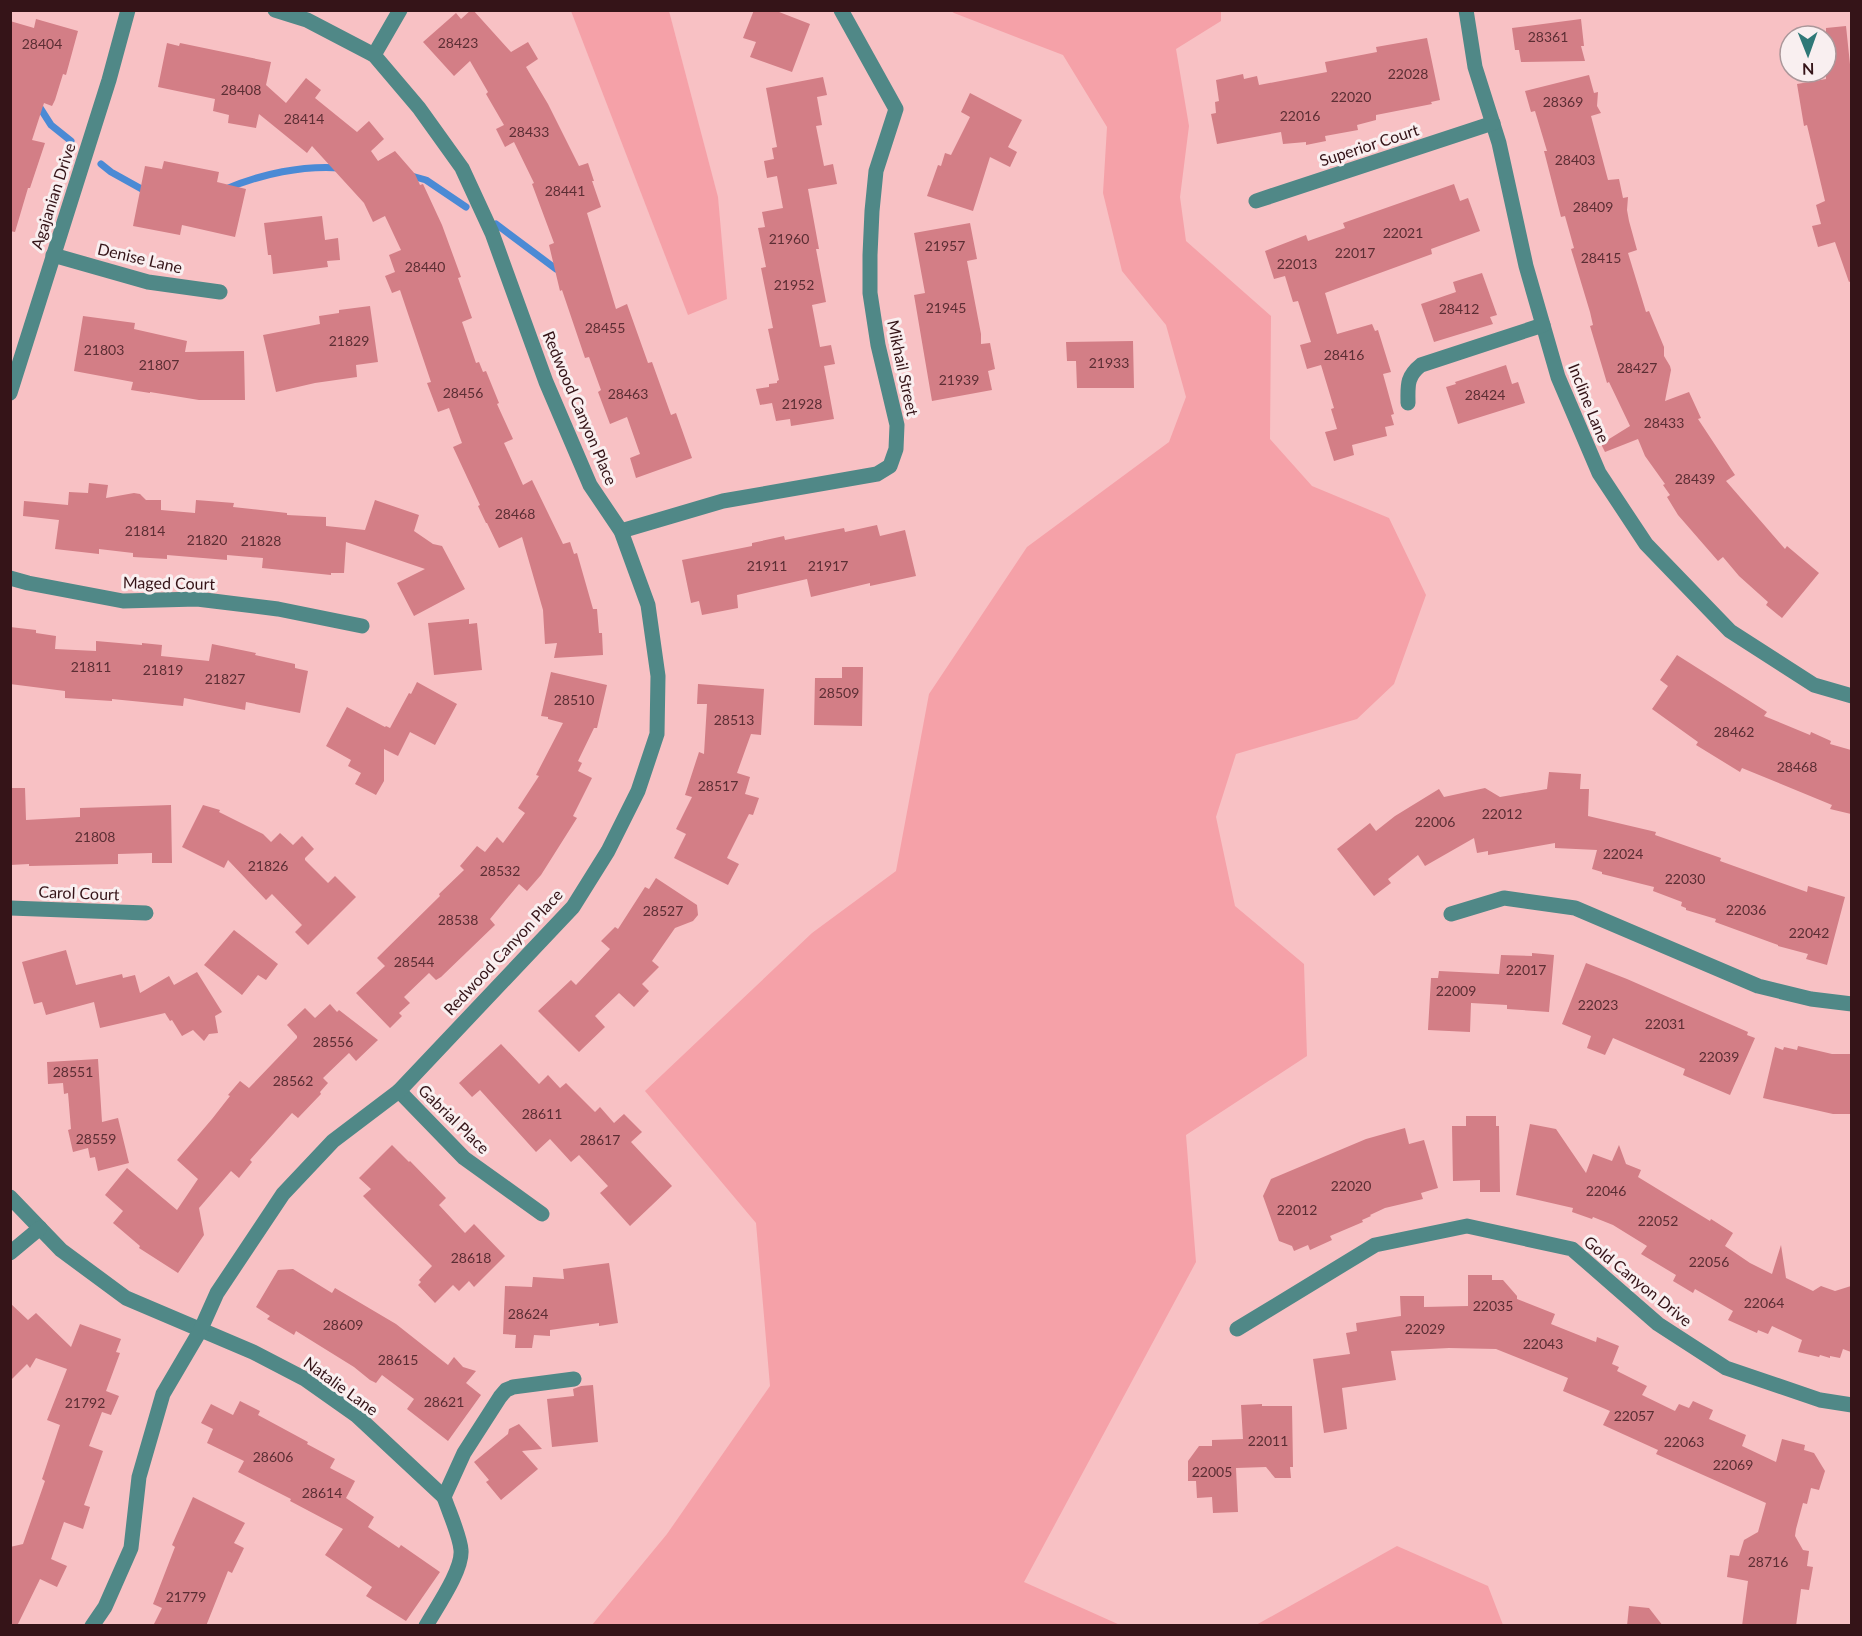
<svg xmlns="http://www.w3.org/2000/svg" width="1862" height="1636" font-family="Lato,sans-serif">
	<rect width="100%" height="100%" fill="#f8c1c4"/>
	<g fill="#f5a1a8">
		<polygon points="571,11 669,11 718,197 727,299 688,315"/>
		<polygon points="951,11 1221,11 1221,21 1176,49 1189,126 1180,197 1186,241 1271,316 1270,439 1312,486 1389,518 1426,595 1394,684 1357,719 1236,754 1216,817 1235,906 1304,964 1307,1056 1186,1135 1196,1262 1024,1582 1120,1625 592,1625 667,1534 770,1386 756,1223 645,1091 812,933 896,871 929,694 1027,547 1169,442 1186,397 1166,325 1122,271 1103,193 1107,127 1063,55 954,13"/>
		<polygon points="1397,1546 1488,1586 1503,1625 1256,1625"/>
	</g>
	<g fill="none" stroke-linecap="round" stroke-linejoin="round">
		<g stroke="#4b8ad5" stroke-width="7">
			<polyline points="37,103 51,125 71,141"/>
			<polyline points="101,164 111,172 147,192"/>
			<polyline points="408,175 426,180 466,207"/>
			<path d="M226 189C261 174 303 165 341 168"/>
			<polyline points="496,224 556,269"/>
		</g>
	</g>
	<g fill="#d37e86">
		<polygon points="471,10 473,10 511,52 528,42 538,59 526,67 548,104 579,166 588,163 594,181 592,181 601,207 587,213 616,309 627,304 648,363 652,362 671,415 676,413 692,458 636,478 630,458 640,454 627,417 610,424 598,392 601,390 589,357 585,358 562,290 560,291 549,245 554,243 532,184 534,183 514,142 505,147 496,129 504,125 486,94 488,92 470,61 454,76 423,42 456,13 461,19"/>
		<polygon points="754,10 774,10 810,24 792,72 750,57 756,42 743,38"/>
		<polygon points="36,19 78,31 66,75 63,74 55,100 52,106 44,103 32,140 45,143 30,188 28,188 15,232 10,231 10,21 34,28"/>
		<polygon points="1581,19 1584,46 1581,46 1585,61 1521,62 1519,50 1515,50 1512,28"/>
		<polygon points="1846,26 1851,74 1851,281 1849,282 1835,242 1818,247 1812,226 1821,224 1816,205 1825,201 1807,125 1804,126 1797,84 1826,79 1826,28"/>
		<polygon points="1427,38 1440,100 1431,102 1432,104 1376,115 1376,120 1357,125 1358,130 1325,136 1326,141 1306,145 1306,142 1283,144 1281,132 1217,144 1211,114 1216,113 1215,102 1219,101 1216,80 1243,74 1244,79 1257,76 1259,85 1327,72 1325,62 1377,52 1376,47"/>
		<polygon points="167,43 179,46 180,43 271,62 266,85 286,103 306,78 321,90 315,98 357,132 369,121 384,139 371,151 378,161 395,151 415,174 420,185 423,184 442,225 461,277 458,278 472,318 462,322 476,363 479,362 483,372 486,371 499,403 497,404 513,439 504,443 523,485 532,480 563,544 570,542 574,554 577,553 593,609 597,609 599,633 602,633 603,655 554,658 557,643 545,644 543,610 522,537 499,548 487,523 486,523 478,506 480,505 453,447 462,443 449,408 438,412 427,383 431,382 400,290 392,293 385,276 395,272 389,255 401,250 385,216 373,222 364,203 312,146 307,153 259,114 256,128 228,123 229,115 213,111 215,99 158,87"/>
		<polygon points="1589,75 1594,93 1598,92 1597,106 1601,113 1591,116 1608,180 1619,179 1623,198 1628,197 1627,210 1629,221 1637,250 1628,253 1646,312 1649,311 1664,347 1664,356 1670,366 1671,370 1665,401 1689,392 1701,418 1698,419 1735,475 1726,481 1785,549 1787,546 1819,573 1782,618 1766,605 1768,602 1739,576 1723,557 1718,561 1678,515 1667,497 1670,495 1663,485 1665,484 1645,456 1638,439 1605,452 1601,444 1630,426 1609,382 1607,383 1590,326 1593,325 1590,312 1571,249 1574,248 1565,216 1561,217 1544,151 1547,151 1535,111 1531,112 1525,91"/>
		<polygon points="823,77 827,95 817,97 822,125 816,126 824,166 833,164 837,184 808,189 819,249 816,249 826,302 812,305 820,347 831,345 835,364 824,366 834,419 791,426 790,419 776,421 772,403 760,405 756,389 769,387 769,384 777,383 777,381 779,380 768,329 773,328 761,268 766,267 758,228 765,227 762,212 783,208 777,176 767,178 764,161 774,159 772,148 777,147 766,88"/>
		<polygon points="970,93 1022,120 1008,147 1017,152 1010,167 990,157 973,211 927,196 938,165 941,166 945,153 951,155 970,117 961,112"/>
		<polygon points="164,161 219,172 217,182 246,189 235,237 182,225 180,235 133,226 145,166 162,169"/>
		<polygon points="1454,184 1460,201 1468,198 1480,231 1431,249 1432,254 1325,293 1337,334 1372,324 1375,331 1378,330 1391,372 1383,374 1394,414 1391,415 1394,425 1385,427 1387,436 1352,445 1354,455 1334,461 1325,432 1337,429 1331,409 1334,408 1321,365 1307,369 1300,345 1311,342 1298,301 1293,302 1285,276 1274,279 1265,251 1306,235 1308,241 1345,228 1343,223"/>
		<polygon points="322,216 325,240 338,238 340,260 327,261 328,267 273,274 271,255 268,255 264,223"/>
		<polygon points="970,223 977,259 967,261 981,334 981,344 990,343 995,369 988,371 992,390 932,401 914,295 925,293 914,233"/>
		<polygon points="1482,273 1497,315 1490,317 1493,324 1434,342 1421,304 1456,292 1453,282"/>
		<polygon points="370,306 378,362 356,365 357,377 315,383 276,392 263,335 320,324 319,316 339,313 339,310"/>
		<polygon points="83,316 135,323 134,329 187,341 185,352 244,351 245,400 199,400 150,392 150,393 131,390 133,382 74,371"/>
		<polygon points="1133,341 1134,388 1077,388 1076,361 1067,361 1066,342"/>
		<polygon points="1506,365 1512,384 1518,382 1525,403 1458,424 1446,387 1456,384 1455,382"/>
		<polygon points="89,483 108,485 106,498 134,493 140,494 146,500 161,500 161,510 195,513 196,500 234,503 233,507 287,513 287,515 326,517 326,526 365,530 375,500 419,515 414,531 433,544 442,546 465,589 414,616 397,583 425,569 346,542 344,573 331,573 331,575 262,568 263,558 227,555 227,560 167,555 167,559 133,557 133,553 99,549 99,554 55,549 59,520 23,516 24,501 68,505 69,492 88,493"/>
		<polygon points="877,525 880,536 905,530 916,576 870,586 870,583 811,597 807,579 737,595 738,608 702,615 699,601 691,603 682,560 752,546 752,543 784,536 785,540 844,528 845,532"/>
		<polygon points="469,619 469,624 477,623 482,670 434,675 428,623"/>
		<polygon points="10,627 36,630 36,633 56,636 55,649 96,651 96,641 142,645 142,643 162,645 161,656 209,661 212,644 256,653 255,655 295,664 295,668 308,671 300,713 246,702 245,710 184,698 183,706 112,699 112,701 65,698 65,691 10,684"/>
		<polygon points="1677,655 1767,712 1764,716 1810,735 1811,732 1831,741 1830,744 1851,750 1851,814 1830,809 1832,805 1742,768 1740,772 1696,745 1698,742 1652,709 1668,686 1660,680"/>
		<polygon points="842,667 863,667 862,726 814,725 815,678 842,678"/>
		<polygon points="551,672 607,685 597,728 594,728 578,761 582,763 578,771 592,778 573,816 577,818 541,875 527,891 519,884 490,919 495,925 441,977 436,980 429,973 404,997 410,1003 399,1013 402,1016 390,1028 356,993 385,966 377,958 440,896 439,894 464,870 460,866 477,846 485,852 497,837 503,843 525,813 518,808 539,776 536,775 563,723 548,719 548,717 541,716"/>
		<polygon points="417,682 457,704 435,745 410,732 398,756 384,749 384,781 376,795 355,784 361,773 348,766 351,760 326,746 347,707 385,727 386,726 390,728 409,693 411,694"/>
		<polygon points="698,684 764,689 761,735 751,734 737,773 750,777 745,794 759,798 753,815 749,814 727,858 739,864 728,885 674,858 686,834 676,829 692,797 685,795 699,752 704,754 707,704 697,704"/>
		<polygon points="1549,772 1581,774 1580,789 1589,789 1588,816 1656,832 1655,835 1721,858 1720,861 1807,892 1808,886 1845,897 1827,965 1806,959 1808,954 1778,946 1778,945 1715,922 1716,919 1686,910 1686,908 1681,906 1682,902 1653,891 1654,887 1602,874 1602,872 1592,869 1597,850 1555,848 1555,843 1488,855 1488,851 1477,853 1474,838 1425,866 1418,855 1388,879 1391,883 1374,896 1337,849 1370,823 1376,831 1395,816 1439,789 1444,797 1485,788 1500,797 1547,789"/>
		<polygon points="10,788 25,788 26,820 80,817 80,808 171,805 172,863 152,863 152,853 118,854 118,864 29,866 29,864 10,865"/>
		<polygon points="203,805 220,810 219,812 263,834 271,842 280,833 293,845 302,836 314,849 305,858 305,860 328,883 335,876 356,897 308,945 295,932 302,925 272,894 266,900 228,860 224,868 182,847"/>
		<polygon points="656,878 697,905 698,915 693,921 675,928 652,961 659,967 642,984 649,991 634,1007 619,993 595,1016 605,1027 579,1052 538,1011 571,980 576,985 610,949 601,941 615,927 618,929 645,887 649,889"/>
		<polygon points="234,930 278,964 266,980 258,975 242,995 204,965"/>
		<polygon points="66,950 76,985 122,974 123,978 135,975 140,993 169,976 174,985 197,972 222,1012 215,1016 218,1033 209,1034 204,1041 193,1030 182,1036 172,1020 170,1021 165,1013 100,1028 94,1002 46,1015 42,1002 34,1004 22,962"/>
		<polygon points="1532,953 1554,955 1549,1012 1507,1009 1507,1005 1471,1003 1470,1032 1428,1030 1431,978 1438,978 1439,971 1499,974 1501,955 1532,956"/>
		<polygon points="1586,963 1627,979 1748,1032 1747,1035 1755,1038 1730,1095 1683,1075 1685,1069 1613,1038 1605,1055 1587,1048 1591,1036 1562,1024"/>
		<polygon points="330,1004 337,1012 339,1010 378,1040 356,1061 349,1053 323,1078 328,1083 320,1092 321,1094 298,1118 292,1113 250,1160 252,1162 239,1178 231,1171 199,1208 204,1235 178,1273 139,1248 140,1246 113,1223 123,1211 105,1195 127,1168 177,1210 198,1179 177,1160 212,1119 230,1096 228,1095 240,1081 249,1088 297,1038 297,1036 287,1025 305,1008 315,1018"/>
		<polygon points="501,1044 539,1084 548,1075 560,1088 566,1083 595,1112 600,1107 614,1123 624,1114 642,1132 631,1142 672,1186 630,1226 600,1193 608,1186 579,1155 571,1162 550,1139 536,1152 480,1090 472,1097 459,1083"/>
		<polygon points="1798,1046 1832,1054 1851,1054 1851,1114 1833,1114 1763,1098 1775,1047 1783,1050 1784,1047 1797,1050"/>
		<polygon points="98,1059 102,1122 118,1118 129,1163 98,1171 95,1157 90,1158 88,1148 73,1152 68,1130 71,1129 68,1093 64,1094 63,1083 48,1084 47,1062"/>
		<polygon points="1466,1116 1496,1116 1496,1126 1499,1126 1500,1192 1480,1192 1480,1180 1453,1181 1452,1126 1466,1126"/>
		<polygon points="1530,1124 1556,1129 1586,1173 1593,1154 1612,1161 1619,1145 1626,1164 1641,1170 1638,1177 1710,1221 1711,1219 1733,1233 1725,1246 1750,1263 1772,1274 1781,1245 1786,1278 1813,1291 1821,1286 1835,1291 1851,1286 1851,1352 1843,1349 1840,1358 1830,1356 1830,1358 1820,1355 1819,1357 1798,1352 1802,1340 1772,1326 1768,1334 1758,1330 1757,1333 1728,1320 1733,1311 1695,1289 1693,1293 1673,1281 1676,1275 1641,1254 1647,1246 1613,1225 1593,1217 1592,1219 1572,1212 1573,1208 1516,1195"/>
		<polygon points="1405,1128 1409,1144 1424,1140 1438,1188 1421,1193 1423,1199 1385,1208 1370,1215 1371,1216 1362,1220 1363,1222 1330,1236 1332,1240 1310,1250 1308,1245 1294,1251 1292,1246 1279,1241 1263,1196 1271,1179 1366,1139"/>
		<polygon points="392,1145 409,1162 410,1161 446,1198 439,1205 465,1233 474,1224 505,1256 474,1287 469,1281 459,1291 453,1285 435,1303 418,1285 421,1282 419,1280 432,1266 363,1196 371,1189 359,1178"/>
		<polygon points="609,1263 618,1323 599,1326 599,1323 550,1330 550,1336 534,1335 532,1348 515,1348 516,1335 503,1334 505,1286 532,1287 533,1277 564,1279 563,1269"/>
		<polygon points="293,1269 332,1293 335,1288 396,1324 448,1365 454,1357 463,1367 476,1371 466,1383 481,1395 448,1441 407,1409 414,1399 382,1375 376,1383 370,1380 354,1367 296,1331 294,1335 267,1319 270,1316 256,1307 278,1270"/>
		<polygon points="1468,1275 1492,1275 1492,1280 1503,1280 1517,1296 1517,1299 1555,1314 1551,1324 1596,1342 1597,1337 1619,1346 1612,1364 1619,1367 1617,1371 1647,1386 1642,1395 1675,1411 1679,1404 1689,1408 1693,1401 1713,1410 1709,1419 1746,1435 1742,1446 1776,1462 1782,1439 1805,1445 1804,1450 1814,1453 1825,1471 1819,1490 1811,1488 1807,1504 1803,1503 1796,1529 1795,1536 1803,1550 1809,1551 1807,1566 1813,1567 1809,1590 1801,1589 1796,1626 1742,1626 1748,1581 1727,1577 1730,1555 1739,1556 1744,1540 1758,1532 1766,1503 1656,1454 1658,1450 1603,1425 1610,1411 1563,1391 1568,1378 1496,1349 1449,1348 1391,1351 1396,1380 1342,1388 1347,1429 1324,1433 1313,1359 1350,1354 1346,1333 1357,1331 1356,1323 1401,1316 1400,1296 1424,1296 1424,1307 1468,1306"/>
		<polygon points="10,1303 28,1320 36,1313 71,1347 80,1324 121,1339 116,1352 120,1353 106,1391 119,1396 111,1415 102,1412 89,1446 103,1451 84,1505 90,1507 83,1529 64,1522 51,1559 67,1566 57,1587 40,1579 17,1626 10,1626 10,1547 23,1544 45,1481 42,1479 60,1425 47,1420 67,1369 36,1358 30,1368 27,1364 10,1381"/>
		<polygon points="593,1385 598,1442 552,1447 547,1399 574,1396 573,1389 581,1386"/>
		<polygon points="240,1401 260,1411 258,1415 308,1442 307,1444 335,1459 330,1468 355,1481 346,1498 374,1517 368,1527 399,1548 401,1545 440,1572 406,1621 366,1596 372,1587 325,1555 343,1529 290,1501 291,1499 238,1472 244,1461 207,1443 213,1429 201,1423 211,1404 233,1415"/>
		<polygon points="1262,1404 1262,1406 1292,1406 1293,1467 1290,1467 1291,1478 1275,1478 1266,1467 1236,1468 1238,1512 1213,1513 1212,1497 1197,1498 1196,1481 1188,1481 1188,1461 1199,1446 1212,1446 1212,1440 1243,1439 1241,1405"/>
		<polygon points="519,1424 542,1449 522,1451 538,1469 501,1500 486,1482 489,1480 474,1462 508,1434 509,1429"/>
		<polygon points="193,1497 245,1523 234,1543 244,1548 232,1573 228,1571 206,1626 153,1626 162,1608 153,1604 175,1547 172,1545"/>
		<polygon points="1629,1606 1649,1608 1663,1626 1627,1626"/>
	</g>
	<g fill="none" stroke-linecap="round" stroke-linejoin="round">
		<g stroke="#508887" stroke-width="15">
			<polyline points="1466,10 1475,67 1499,143 1526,266 1543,325 1558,377 1599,473 1646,544 1730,631 1814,685 1852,696"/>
			<polyline points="374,55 400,10"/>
			<polyline points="1256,201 1493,123"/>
			<polyline points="53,255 148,282 220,292"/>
			<polyline points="10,393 109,80 128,10"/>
			<path d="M1408 403C1408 386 1406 377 1421 365L1543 325"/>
			<polyline points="621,531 723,501 877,474 890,466 896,449 897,425 878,345 870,293 870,255 872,211 876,171 896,109 841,10"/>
			<polyline points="10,578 28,583 123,601 197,599 278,609 362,626"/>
			<polyline points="10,908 146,913"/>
			<polyline points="1451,914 1504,898 1575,908 1758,986 1811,999 1852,1004"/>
			<polyline points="399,1091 464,1158 542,1214"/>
			<polyline points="10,1197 61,1250 126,1298 253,1352 305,1379 356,1415 444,1497"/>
			<polyline points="10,1253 40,1228"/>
			<polyline points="1237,1329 1375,1245 1467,1226 1572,1249 1658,1324 1726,1368 1820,1400 1852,1405"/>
			<polyline points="92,1626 105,1607 131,1548 139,1477 163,1394 200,1331 217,1293 283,1194 333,1141 399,1091 573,907 608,851 638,791 657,734 658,676 648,605 621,531 590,485 546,382 492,233 462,168 419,108 374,55 307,20 275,10"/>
			<path d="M426 1626C436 1608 463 1570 461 1550 460 1536 449 1512 444 1497L464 1453 500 1397 506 1390 513 1387 574 1379"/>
		</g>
	</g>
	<g text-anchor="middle" stroke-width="6" stroke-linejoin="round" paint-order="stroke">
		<g font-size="14" fill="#5c2e34">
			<text x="1548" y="42">28361</text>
			<text x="458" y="48">28423</text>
			<text x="42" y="49">28404</text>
			<text x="1408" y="79">22028</text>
			<text x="241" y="95">28408</text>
			<text x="1351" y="102">22020</text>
			<text x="1563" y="107">28369</text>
			<text x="1300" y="121">22016</text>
			<text x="304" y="124">28414</text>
			<text x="529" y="137">28433</text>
			<text x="1575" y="165">28403</text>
			<text x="565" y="196">28441</text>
			<text x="1593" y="212">28409</text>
			<text x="1403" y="238">22021</text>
			<text x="789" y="244">21960</text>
			<text x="945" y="251">21957</text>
			<text x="1355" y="258">22017</text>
			<text x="1601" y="263">28415</text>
			<text x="1297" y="269">22013</text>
			<text x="425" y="272">28440</text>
			<text x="794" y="290">21952</text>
			<text x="946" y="313">21945</text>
			<text x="1459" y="314">28412</text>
			<text x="605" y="333">28455</text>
			<text x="349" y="346">21829</text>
			<text x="104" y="355">21803</text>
			<text x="1344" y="360">28416</text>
			<text x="1109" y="368">21933</text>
			<text x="159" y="370">21807</text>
			<text x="1637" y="373">28427</text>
			<text x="959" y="385">21939</text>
			<text x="463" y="398">28456</text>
			<text x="628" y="399">28463</text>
			<text x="1485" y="400">28424</text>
			<text x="802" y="409">21928</text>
			<text x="1664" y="428">28433</text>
			<text x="1695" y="484">28439</text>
			<text x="515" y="519">28468</text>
			<text x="145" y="536">21814</text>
			<text x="207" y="545">21820</text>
			<text x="261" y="546">21828</text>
			<text x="767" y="571">21911</text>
			<text x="828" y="571">21917</text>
			<text x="91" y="672">21811</text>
			<text x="163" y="675">21819</text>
			<text x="225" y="684">21827</text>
			<text x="839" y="698">28509</text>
			<text x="574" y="705">28510</text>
			<text x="734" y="725">28513</text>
			<text x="1734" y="737">28462</text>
			<text x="1797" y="772">28468</text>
			<text x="718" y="791">28517</text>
			<text x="1502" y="819">22012</text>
			<text x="1435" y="827">22006</text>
			<text x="95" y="842">21808</text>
			<text x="1623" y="859">22024</text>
			<text x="268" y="871">21826</text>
			<text x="500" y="876">28532</text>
			<text x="1685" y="884">22030</text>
			<text x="1746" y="915">22036</text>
			<text x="663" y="916">28527</text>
			<text x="458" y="925">28538</text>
			<text x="1809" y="938">22042</text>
			<text x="414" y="967">28544</text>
			<text x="1526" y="975">22017</text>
			<text x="1456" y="996">22009</text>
			<text x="1598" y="1010">22023</text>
			<text x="1665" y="1029">22031</text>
			<text x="333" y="1047">28556</text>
			<text x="1719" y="1062">22039</text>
			<text x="73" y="1077">28551</text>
			<text x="293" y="1086">28562</text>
			<text x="542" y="1119">28611</text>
			<text x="96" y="1144">28559</text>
			<text x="600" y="1145">28617</text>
			<text x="1351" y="1191">22020</text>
			<text x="1606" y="1196">22046</text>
			<text x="1297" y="1215">22012</text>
			<text x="1658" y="1226">22052</text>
			<text x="471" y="1263">28618</text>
			<text x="1709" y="1267">22056</text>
			<text x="1764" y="1308">22064</text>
			<text x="1493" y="1311">22035</text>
			<text x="528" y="1319">28624</text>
			<text x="343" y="1330">28609</text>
			<text x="1425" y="1334">22029</text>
			<text x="1543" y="1349">22043</text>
			<text x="398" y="1365">28615</text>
			<text x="444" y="1407">28621</text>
			<text x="85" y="1408">21792</text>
			<text x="1634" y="1421">22057</text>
			<text x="1268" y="1446">22011</text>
			<text x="1684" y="1447">22063</text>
			<text x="273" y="1462">28606</text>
			<text x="1733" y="1470">22069</text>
			<text x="1212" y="1477">22005</text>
			<text x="322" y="1498">28614</text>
			<text x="1768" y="1567">28716</text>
			<text x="186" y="1602">21779</text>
		</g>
		<g font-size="16" fill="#351418" stroke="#f9eff0">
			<text transform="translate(1369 145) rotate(-18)" y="6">Superior Court</text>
			<text transform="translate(53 196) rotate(-72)" y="6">Agajanian Drive</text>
			<text transform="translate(140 258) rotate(13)" y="6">Denise Lane</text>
			<text transform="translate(903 368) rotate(78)" y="6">Mikhail Street</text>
			<text transform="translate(1589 403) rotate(68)" y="6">Incline Lane</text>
			<text transform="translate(580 408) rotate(67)" y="6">Redwood Canyon Place</text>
			<text transform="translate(169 583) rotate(1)" y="6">Maged Court</text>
			<text transform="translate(79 893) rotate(2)" y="6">Carol Court</text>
			<text transform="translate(503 952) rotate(-47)" y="6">Redwood Canyon Place</text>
			<text transform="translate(454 1119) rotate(44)" y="6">Gabrial Place</text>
			<text transform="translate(1638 1281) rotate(39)" y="6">Gold Canyon Drive</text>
			<text transform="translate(341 1386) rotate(36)" y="6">Natalie Lane</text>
		</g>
	</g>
	<rect width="1862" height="1636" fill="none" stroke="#351418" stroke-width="24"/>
	<g transform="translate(1808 54) rotate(179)"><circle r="28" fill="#f9eff0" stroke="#ab979a" stroke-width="1.5"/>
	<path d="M0-4.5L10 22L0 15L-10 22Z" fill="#2f7877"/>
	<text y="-9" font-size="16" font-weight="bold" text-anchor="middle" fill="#351418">N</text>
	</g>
</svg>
